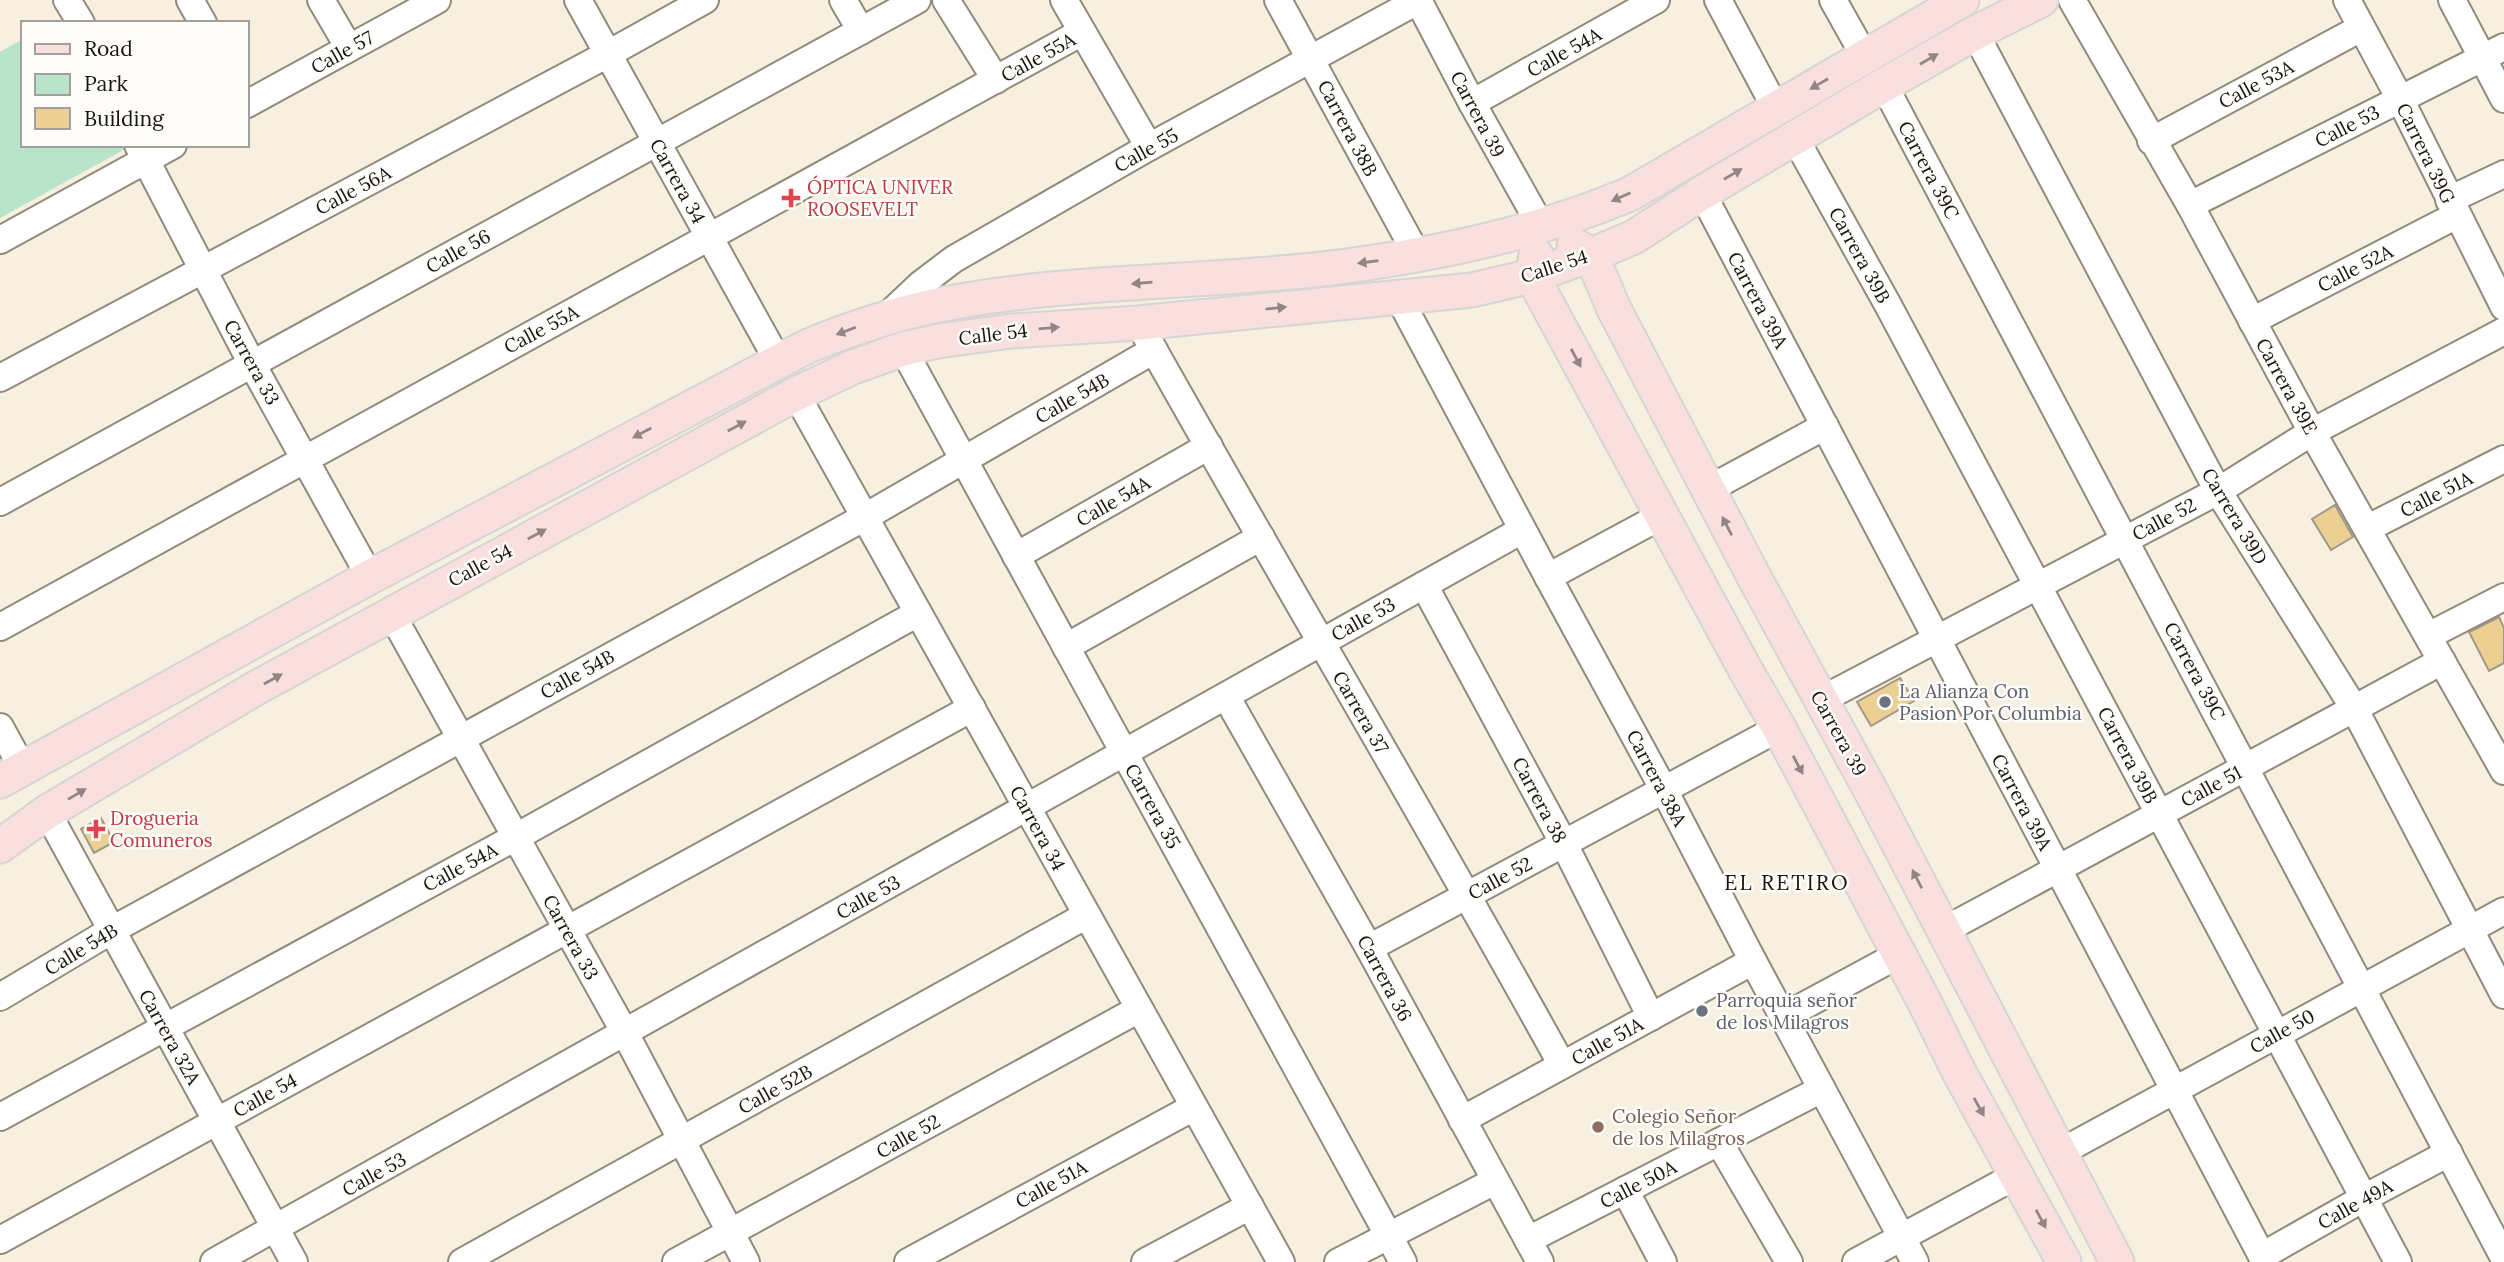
<svg xmlns="http://www.w3.org/2000/svg" width="2504" height="1262" font-family="Lora,serif">
	<rect width="100%" height="100%" fill="#f7efdf"/>
	<polygon fill="#b9e3ca" points="23,39 23,145 125,145 127,148 0,218 0,52"/>
	<g fill="#ebcf93" stroke="#a09889" stroke-width="2">
		<polygon points="2335,505 2353,537 2331,550 2312,519"/>
		<polygon points="2499,617 2504,628 2504,663 2489,671 2469,632"/>
		<polygon points="1900,678 1914,701 1871,726 1857,702"/>
		<polygon points="101,818 114,842 94,853 81,829"/>
	</g>
	<g fill="none" stroke-linecap="round" stroke-linejoin="round">
		<defs>
			<g id="minor">
				<polyline points="67,0 81,23"/>
				<polyline points="190,0 203,23"/>
				<polyline points="321,0 349,48"/>
				<polyline points="578,0 778,361"/>
				<polyline points="843,0 861,31"/>
				<polyline points="946,0 996,80"/>
				<polyline points="1064,0 1149,147"/>
				<polyline points="1278,0 1417,255"/>
				<polyline points="1418,0 1472,103 1541,226"/>
				<polyline points="1718,0 1776,109"/>
				<polyline points="1833,0 1865,57"/>
				<polyline points="2072,0 2190,205 2312,432 2504,771"/>
				<polyline points="2347,0 2400,99 2504,307"/>
				<polyline points="2452,0 2504,99"/>
				<polyline points="1975,33 2218,491 2354,708 2504,995"/>
				<polyline points="1884,85 2504,1258"/>
				<polyline points="1472,103 1656,0"/>
				<polyline points="247,104 437,0"/>
				<polyline points="1795,138 1888,305 2398,1262"/>
				<polyline points="2151,141 2361,28"/>
				<polyline points="138,145 252,364 370,577"/>
				<polyline points="1702,193 2265,1262"/>
				<polyline points="2449,200 2504,174"/>
				<polyline points="2190,205 2504,47"/>
				<polyline points="0,240 173,145"/>
				<polyline points="1398,296 1548,577 1664,790 1753,961 1915,1262"/>
				<polyline points="885,318 921,284 954,259 1149,147 1419,0"/>
				<polyline points="2252,321 2457,215"/>
				<path d="M1146 336C1283 580 1427 820 1562 1065"/>
				<polyline points="903,349 1403,1262"/>
				<polyline points="0,378 608,54 705,0"/>
				<polyline points="796,394 1281,1262"/>
				<polyline points="1709,489 1825,426"/>
				<polyline points="0,502 917,0"/>
				<polyline points="2368,528 2504,459"/>
				<polyline points="1016,556 1209,446"/>
				<polyline points="1548,577 1661,516"/>
				<polyline points="1424,585 1564,844 1651,1017"/>
				<polyline points="391,613 625,1033 746,1262"/>
				<path d="M0 627C359 426 722 232 1082 32"/>
				<polyline points="2428,636 2504,597"/>
				<polyline points="1066,647 1261,537"/>
				<polyline points="1226,696 1369,948 1540,1262"/>
				<polyline points="1821,700 2218,491 2312,432 2504,331"/>
				<polyline points="0,727 23,769"/>
				<polyline points="47,812 294,1262"/>
				<polyline points="1943,931 2442,661"/>
				<polyline points="1369,948 1779,728"/>
				<polyline points="0,997 112,930 865,517 1154,350"/>
				<polyline points="1783,1017 1898,955"/>
				<polyline points="0,1117 516,837 918,613"/>
				<polyline points="1462,1120 1753,961"/>
				<polyline points="1719,1142 1789,1262"/>
				<polyline points="2061,1152 2504,911"/>
				<polyline points="1625,1190 1663,1262"/>
				<polyline points="0,1240 972,708"/>
				<polyline points="1528,1240 1822,1089"/>
				<polyline points="2262,1256 2364,1198 2449,1153"/>
				<polyline points="214,1262 1522,530"/>
				<polyline points="462,1262 1087,915"/>
				<polyline points="676,1262 1139,1009"/>
				<polyline points="908,1262 1194,1107"/>
				<polyline points="1145,1262 1250,1206"/>
				<polyline points="1338,1262 1495,1181"/>
				<polyline points="1856,1262 2017,1175"/>
			</g>
			<g id="major">
				<polyline points="1574,245 1591,255 1614,309 1753,575 1872,793 2117,1262"/>
				<polyline points="1536,255 1532,276 1745,669 1779,728 1925,1003 1959,1072 2064,1262"/>
				<path d="M0 781 370 577 808 346C852 328 897 313 944 304 1068 280 1198 283 1323 269 1429 256 1532 235 1630 194L1962 0"/>
				<polyline points="0,846 47,812 256,688 796,394 853,367 903,349 938,341 1011,331 1138,323 1472,290 1532,276 1601,251 1634,237 1702,193 1884,85 1975,33 2041,0"/>
			</g>
		</defs>
		<use href="#minor" stroke="#928b7c" stroke-width="30"/>
		<use href="#major" stroke="#d5d5d4" stroke-width="37"/>
		<use href="#minor" stroke="#fff" stroke-width="26"/>
		<use href="#major" stroke="#f9e0de" stroke-width="33"/>
	</g>
	<defs><path id="oneway-solid" d="M-6-.8H1V-3.2L6.5 0L1 3.2V.8H-6Z" transform="scale(1.75)"/></defs>
	<g fill="#938581">
		<use href="#oneway-solid" transform="translate(1929 59) rotate(-30)"/>
		<use href="#oneway-solid" transform="translate(1819 84) rotate(150)"/>
		<use href="#oneway-solid" transform="translate(1733 174) rotate(-30)"/>
		<use href="#oneway-solid" transform="translate(1621 197) rotate(156)"/>
		<use href="#oneway-solid" transform="translate(1368 262) rotate(172)"/>
		<use href="#oneway-solid" transform="translate(1142 283) rotate(175)"/>
		<use href="#oneway-solid" transform="translate(1276 308) rotate(-6)"/>
		<use href="#oneway-solid" transform="translate(1049 328) rotate(-5)"/>
		<use href="#oneway-solid" transform="translate(846 331) rotate(159)"/>
		<use href="#oneway-solid" transform="translate(1576 358) rotate(62)"/>
		<use href="#oneway-solid" transform="translate(737 426) rotate(-28)"/>
		<use href="#oneway-solid" transform="translate(642 433) rotate(152)"/>
		<use href="#oneway-solid" transform="translate(1727 526) rotate(-117)"/>
		<use href="#oneway-solid" transform="translate(537 534) rotate(-28)"/>
		<use href="#oneway-solid" transform="translate(273 679) rotate(-29)"/>
		<use href="#oneway-solid" transform="translate(1798 765) rotate(62)"/>
		<use href="#oneway-solid" transform="translate(77 794) rotate(-31)"/>
		<use href="#oneway-solid" transform="translate(1917 879) rotate(-117)"/>
		<use href="#oneway-solid" transform="translate(1979 1107) rotate(61)"/>
		<use href="#oneway-solid" transform="translate(2041 1219) rotate(62)"/>
	</g>
	<g fill="#e0444e" stroke="#fefdfa" stroke-width="2.5">
		<path d="M787.5 187.5h7v7h7v7h-7v7h-7v-7h-7v-7h7z"/>
		<path d="M92.5 818.5h7v7h7v7h-7v7h-7v-7h-7v-7h7z"/>
	</g>
	<g fill="#6b7280" stroke="#fefdfa" stroke-width="2.5">
		<circle cx="1885" cy="702" r="7"/>
		<circle cx="1702" cy="1011" r="7"/>
	</g>
	<circle fill="#8d6e63" stroke="#fefdfa" stroke-width="2.5" cx="1598" cy="1127" r="7"/>
	<g text-anchor="middle" stroke-width="5" stroke-linejoin="round" paint-order="stroke">
		<g font-size="19" fill="#17150f" stroke="#fefdfa">
			<text transform="translate(342 52) rotate(-29)" y="7">Calle 57</text>
			<text transform="translate(1564 52) rotate(-29)" y="7">Calle 54A</text>
			<text transform="translate(1038 57) rotate(-29)" y="7">Calle 55A</text>
			<text transform="translate(2256 84) rotate(-28)" y="7">Calle 53A</text>
			<text transform="translate(1478 114) rotate(62)" y="7">Carrera 39</text>
			<text transform="translate(2347 126) rotate(-27)" y="7">Calle 53</text>
			<text transform="translate(1348 128) rotate(62)" y="7">Carrera 38B</text>
			<text transform="translate(1146 150) rotate(-29)" y="7">Calle 55</text>
			<text transform="translate(2426 153) rotate(64)" y="7">Carrera 39G</text>
			<text transform="translate(1929 170) rotate(62)" y="7">Carrera 39C</text>
			<text transform="translate(678 181) rotate(61)" y="7">Carrera 34</text>
			<text transform="translate(353 190) rotate(-28)" y="7">Calle 56A</text>
			<text transform="translate(458 251) rotate(-29)" y="7">Calle 56</text>
			<text transform="translate(1860 255) rotate(61)" y="7">Carrera 39B</text>
			<text transform="translate(1554 266) rotate(-18)" y="7">Calle 54</text>
			<text transform="translate(2355 268) rotate(-27)" y="7">Calle 52A</text>
			<text transform="translate(1758 300) rotate(62)" y="7">Carrera 39A</text>
			<text transform="translate(541 329) rotate(-28)" y="7">Calle 55A</text>
			<text transform="translate(993 334) rotate(-7)" y="7">Calle 54</text>
			<text transform="translate(252 362) rotate(61)" y="7">Carrera 33</text>
			<text transform="translate(2287 386) rotate(61)" y="7">Carrera 39E</text>
			<text transform="translate(1072 398) rotate(-30)" y="7">Calle 54B</text>
			<text transform="translate(2436 494) rotate(-27)" y="7">Calle 51A</text>
			<text transform="translate(1113 501) rotate(-30)" y="7">Calle 54A</text>
			<text transform="translate(2235 516) rotate(59)" y="7">Carrera 39D</text>
			<text transform="translate(2164 519) rotate(-28)" y="7">Calle 52</text>
			<text transform="translate(480 565) rotate(-28)" y="7">Calle 54</text>
			<text transform="translate(1363 619) rotate(-29)" y="7">Calle 53</text>
			<text transform="translate(2195 671) rotate(62)" y="7">Carrera 39C</text>
			<text transform="translate(577 674) rotate(-29)" y="7">Calle 54B</text>
			<text transform="translate(1361 712) rotate(60)" y="7">Carrera 37</text>
			<text transform="translate(1839 733) rotate(61)" y="7">Carrera 39</text>
			<text transform="translate(2128 755) rotate(62)" y="7">Carrera 39B</text>
			<text transform="translate(1657 778) rotate(62)" y="7">Carrera 38A</text>
			<text transform="translate(2211 786) rotate(-28)" y="7">Calle 51</text>
			<text transform="translate(1540 800) rotate(62)" y="7">Carrera 38</text>
			<text transform="translate(2022 802) rotate(62)" y="7">Carrera 39A</text>
			<text transform="translate(1153 806) rotate(61)" y="7">Carrera 35</text>
			<text transform="translate(1038 828) rotate(61)" y="7">Carrera 34</text>
			<text transform="translate(460 867) rotate(-28)" y="7">Calle 54A</text>
			<text transform="translate(1500 878) rotate(-28)" y="7">Calle 52</text>
			<text transform="translate(868 897) rotate(-29)" y="7">Calle 53</text>
			<text transform="translate(571 937) rotate(61)" y="7">Carrera 33</text>
			<text transform="translate(81 949) rotate(-31)" y="7">Calle 54B</text>
			<text transform="translate(1385 978) rotate(62)" y="7">Carrera 36</text>
			<text transform="translate(2282 1031) rotate(-29)" y="7">Calle 50</text>
			<text transform="translate(170 1037) rotate(61)" y="7">Carrera 32A</text>
			<text transform="translate(1607 1041) rotate(-29)" y="7">Calle 51A</text>
			<text transform="translate(775 1089) rotate(-29)" y="7">Calle 52B</text>
			<text transform="translate(265 1095) rotate(-29)" y="7">Calle 54</text>
			<text transform="translate(908 1136) rotate(-29)" y="7">Calle 52</text>
			<text transform="translate(374 1174) rotate(-29)" y="7">Calle 53</text>
			<text transform="translate(1051 1184) rotate(-29)" y="7">Calle 51A</text>
			<text transform="translate(1638 1184) rotate(-27)" y="7">Calle 50A</text>
			<text transform="translate(2355 1204) rotate(-29)" y="7">Calle 49A</text>
		</g>
		<g font-size="19" fill="#be3a42" stroke="#fefdfa" text-anchor="start">
			<text x="807" y="194">ÓPTICA UNIVER<tspan x="807" dy="22">ROOSEVELT</tspan></text>
			<text x="110" y="825">Drogueria<tspan x="110" dy="22">Comuneros</tspan></text>
		</g>
		<g font-size="19" fill="#5b616d" stroke="#fefdfa" text-anchor="start">
			<text x="1899" y="698">La Alianza Con<tspan x="1899" dy="22">Pasion Por Columbia</tspan></text>
			<text x="1716" y="1007">Parroquia señor<tspan x="1716" dy="22">de los Milagros</tspan></text>
		</g>
		<g font-size="19" fill="#785e54" stroke="#fefdfa" text-anchor="start">
			<text x="1612" y="1123">Colegio Señor<tspan x="1612" dy="22">de los Milagros</tspan></text>
		</g>
		<g font-size="21" letter-spacing="2" fill="#17150f" stroke="#fefdfa">
			<text x="1787" y="890">EL RETIRO</text>
		</g>
	</g>
	<rect x="21" y="21" width="228" height="126" fill="#fefdfa" stroke="#a2a09c" stroke-width="2"/>
	<rect x="35" y="44" width="35" height="10" fill="#f9e0de" stroke="#a2a09c" stroke-width="2"/>
	<text x="84" y="56" font-size="21" fill="#17150f">Road</text>
	<rect x="35" y="74" width="35" height="21" fill="#b9e3ca" stroke="#a2a09c" stroke-width="2"/>
	<text x="84" y="91" font-size="21" fill="#17150f">Park</text>
	<rect x="35" y="108" width="35" height="21" fill="#ebcf93" stroke="#a2a09c" stroke-width="2"/>
	<text x="84" y="126" font-size="21" fill="#17150f">Building</text>
</svg>
